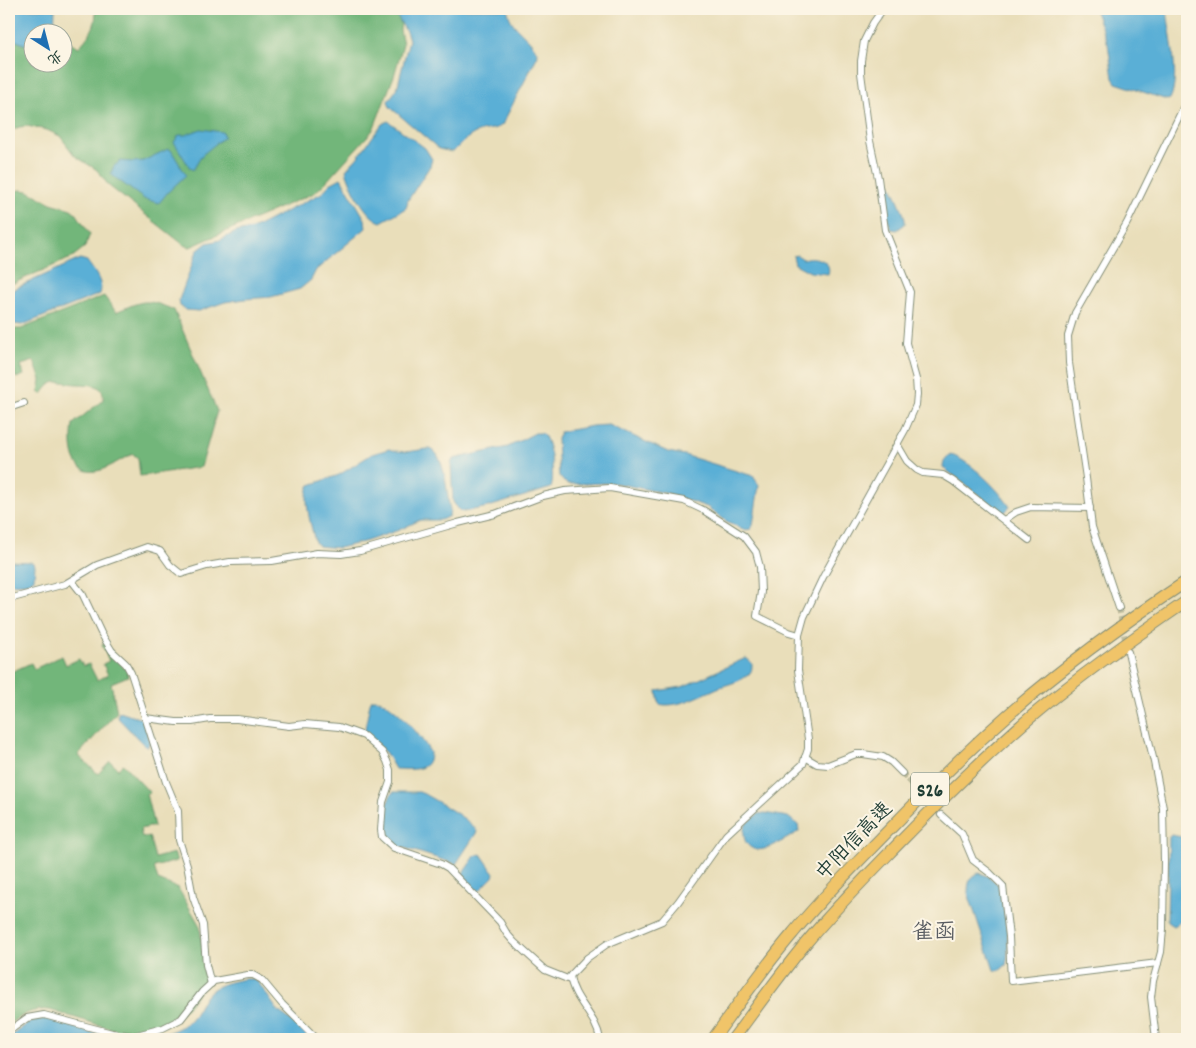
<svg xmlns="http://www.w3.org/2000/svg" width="1196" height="1048" font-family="Dekko,'LXGW WenKai TC',sans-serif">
	<rect width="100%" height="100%" fill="#fcf5e5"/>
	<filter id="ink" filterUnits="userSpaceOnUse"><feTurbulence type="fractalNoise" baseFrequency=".02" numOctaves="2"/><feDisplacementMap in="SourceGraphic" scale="10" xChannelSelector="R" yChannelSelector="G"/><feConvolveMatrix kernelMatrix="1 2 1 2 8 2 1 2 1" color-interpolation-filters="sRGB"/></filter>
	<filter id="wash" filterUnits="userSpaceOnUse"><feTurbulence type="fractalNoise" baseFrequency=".0096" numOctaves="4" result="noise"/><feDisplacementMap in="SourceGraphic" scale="20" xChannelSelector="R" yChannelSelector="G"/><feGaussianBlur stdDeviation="1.12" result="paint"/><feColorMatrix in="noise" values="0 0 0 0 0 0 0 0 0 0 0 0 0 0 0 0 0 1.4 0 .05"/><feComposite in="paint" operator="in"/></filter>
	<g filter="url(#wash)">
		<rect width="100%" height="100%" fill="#e9deba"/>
		<g fill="#72b67a" stroke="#487a57">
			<path d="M95 9H395L401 24 400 30 403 44 394 76 373 130 324 184 314 193 190 247 184 245 109 186 97 170 75 156 60 136 47 130 27 126 19 127 9 132V38L29 46 32 45V62H62L63 39 79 47C89 36 98 25 95 9Z"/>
			<polygon points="20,190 28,191 51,203 71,209 76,213 90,234 85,247 71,258 9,285 9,192"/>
			<path d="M104 296 116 312C144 300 146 298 174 310L217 411 201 467 140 476 138 458 133 454C122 458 113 466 101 470 71 479 70 445 73 424L103 400C105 382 88 385 77 384 69 384 61 380 53 383 48 385 45 390 42 394L39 392 41 380 34 361 21 365 24 375 16 378 13 369 9 370V329H21Z"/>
			<path d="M104 643 127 671 128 676 111 683 117 712 78 755 98 774 110 761 118 769 123 764 150 793 146 794 154 826 140 829 142 838 149 836 155 858 174 853 177 861 154 867 158 880 178 888 200 926 206 982C198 992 191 1005 181 1013 167 1025 143 1031 125 1033L50 1010C33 1008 22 1015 9 1024V673L31 663 34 669 62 656 66 665 79 659 83 666 89 664 97 680 108 675 103 664 109 661 102 645Z"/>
		</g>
		<g fill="#5aafd6" stroke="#3c7685">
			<polygon points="9,9 55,9 54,32 32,32 32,45 29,46 9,38"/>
			<path d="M395 9H508C508 28 533 37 538 55L502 125C496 130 486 129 478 132 467 136 461 145 452 152L439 149 390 107 388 101 397 89 409 40C407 29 397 20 395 9Z"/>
			<path d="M1094 9H1167C1169 32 1181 78 1170 99L1167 100 1116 83 1113 78 1108 44Z"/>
			<path d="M388 121 425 148 432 159 430 166 408 200 406 208 381 222C365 217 350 185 346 170L357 158 382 124Z"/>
			<polygon points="201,129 222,132 224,137 202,155 193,170 190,168 174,142 179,135 185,135"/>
			<polygon points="168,149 171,150 186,175 168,192 159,203 144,199 113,176 111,173 114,166 121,161 133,162 143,161"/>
			<polygon points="341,178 365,219 366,228 316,270 311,280 300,289 271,297 245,299 225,302 199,311 186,310 180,306 179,300 197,251 207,243 220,240 236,232 252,229 322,193 330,184"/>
			<path d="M887 181 890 182C894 192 907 216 905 224L897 230 891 229C887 219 881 190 887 181Z"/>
			<path d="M797 255 803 259C813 255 833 260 828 274L810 272 795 264 793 256Z"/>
			<path d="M80 259 87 261C93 270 104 282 100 294L22 325 13 324 12 322 10 295 14 289Z"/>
			<polygon points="609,425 668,452 684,455 753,476 759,485 753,525 751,529 745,530 726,521 707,507 670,494 615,483 569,484 564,482 559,476 557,439 560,432 592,426"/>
			<path d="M535 433H542C551 440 555 478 551 488L488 507 463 512 458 509 453 502 451 464 453 459 508 447Z"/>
			<path d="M389 449C405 454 411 451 427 449 445 446 447 498 450 510L449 516 441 520H420L399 530 367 541 339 548 318 546 315 542C312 528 302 497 310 485L339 475 372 454Z"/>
			<path d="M951 455C971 461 999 490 1010 507L1003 514 945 469 943 467C944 461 945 457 951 455Z"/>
			<polygon points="9,561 32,562 35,565 34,579 28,583 9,584"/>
			<path d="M746 658 752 663C752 668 752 671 749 674 742 681 729 684 720 687 703 694 677 709 659 704L657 691 682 687Z"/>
			<path d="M372 699C390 697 422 737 430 752 431 773 410 769 395 769L386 753 364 734 370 703Z"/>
			<polygon points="119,712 142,719 150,741 147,748 117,717"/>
			<path d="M393 792H419L424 794C436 801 472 820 477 832L456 864 392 844C385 834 384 801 393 792Z"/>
			<path d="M765 813 788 817 798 825 799 831C791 837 774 846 764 849 747 853 741 838 745 825L758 814Z"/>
			<polygon points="1171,835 1187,838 1187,918 1173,926 1167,922 1169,837"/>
			<polygon points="481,854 494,873 493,877 477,893 461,876 475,856"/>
			<path d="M979 873C987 875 995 880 1000 887 1003 911 1012 941 1006 965L999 971 994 970 968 893C968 884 969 877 979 873Z"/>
			<path d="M244 979H253L258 982 278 1011 292 1021 310 1039H142C158 1035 179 1032 190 1020 196 1014 200 1004 205 997 215 984 230 982 244 979Z"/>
			<polygon points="46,1019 114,1039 11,1039 12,1035 33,1020"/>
		</g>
	</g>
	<g filter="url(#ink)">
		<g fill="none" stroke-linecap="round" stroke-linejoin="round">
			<g stroke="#c1be9f" stroke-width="6" stroke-dasharray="6 3" stroke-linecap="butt">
				<polyline points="1119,608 1126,644"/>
				<polyline points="902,773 935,808"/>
			</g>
			<defs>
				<g id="minor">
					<polyline points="9,408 24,403"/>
					<polyline points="897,444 907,461 917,470 923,473 943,475 953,481 1029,540"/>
					<polyline points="1004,520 1016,512 1031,507 1090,508"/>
					<polyline points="72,581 83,595 101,633 112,651 126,664 131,673 166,782 178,811 179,840 187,865 193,897 203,925 206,965 211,984"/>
					<polyline points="9,599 65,584 97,565 147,547 160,551 170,565 181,574 207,566 230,562 272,561 317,553 341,554 360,551 458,523 495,514 543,496 565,491 610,488 684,501 703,510 744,536 756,552 760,567 761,592 757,616 789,632 799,635"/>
					<polyline points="1119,608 1092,527 1086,478 1069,363 1068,336 1075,313 1127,223 1187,100"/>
					<polyline points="1128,652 1154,762 1163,808 1164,861 1163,929 1161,952 1153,981 1151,997 1156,1039"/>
					<polyline points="145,718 176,722 192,722 210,719 237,719 289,726 305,724 339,727 364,736 382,752 387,761 390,770 390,782 383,802 381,830 382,837 394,848 441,864 448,868 500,922 507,934 514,942 545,970 570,980"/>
					<polyline points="805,757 817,764 828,765 856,754 863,754 883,757 891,762 902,773"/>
					<polyline points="941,815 962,834 973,860 990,873 1003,886 1009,937 1011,981 1158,963"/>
					<polyline points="9,1031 27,1018 44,1015 112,1033 133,1036 163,1028 181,1019 202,992 214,981 248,975 253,975 262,980 282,1004 317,1039"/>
					<path d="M600 1039C596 1015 573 1000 570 976L587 958 607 944 662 921 678 902 726 835 803 764 808 749V739L798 670 799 635 804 617 823 577 905 430 916 405 917 394 916 379 906 343 910 292 885 230 878 178 870 141 861 73V61L864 41 873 23 883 9"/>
				</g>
				<g id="motorway">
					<path d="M713 1039C739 1003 764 967 793 933 822 897 856 864 888 831 927 791 966 752 1008 715 1064 666 1125 622 1187 581"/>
					<path d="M733 1039C757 1007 780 974 806 943 836 907 869 874 901 841 945 796 990 751 1038 711 1086 671 1136 636 1187 601"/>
				</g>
			</defs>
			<use href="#minor" stroke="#848e77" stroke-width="8"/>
			<use href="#motorway" stroke="#848e77" stroke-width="13"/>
			<use href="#minor" stroke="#fff" stroke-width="6"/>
			<use href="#motorway" stroke="#f0c469" stroke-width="11"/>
		</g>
	</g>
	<g text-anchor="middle" stroke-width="4" stroke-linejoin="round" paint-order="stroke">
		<rect fill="#fcf5e5" stroke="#617469" stroke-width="1" x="911" y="772.5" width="38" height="33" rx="4"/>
		<g font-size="19" font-weight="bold" fill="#1f3d34">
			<text x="930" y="796">S26</text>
		</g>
		<g font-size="20" fill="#1f3d34" stroke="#fcf5e5">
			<text transform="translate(853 840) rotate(-46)" y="7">中阳信高速</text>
		</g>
		<g font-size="22" fill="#5a5d62" stroke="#fcf5e5">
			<text x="934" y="938">雀函</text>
		</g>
	</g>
	<rect width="1196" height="1048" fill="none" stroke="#fcf5e5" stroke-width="30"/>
	<g transform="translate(48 48) rotate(144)"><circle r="24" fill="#fcf5e5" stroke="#a4ab9e"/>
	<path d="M0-4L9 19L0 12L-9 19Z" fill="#1f6fb2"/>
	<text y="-8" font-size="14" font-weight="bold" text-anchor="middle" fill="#1f3d34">北</text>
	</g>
</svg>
